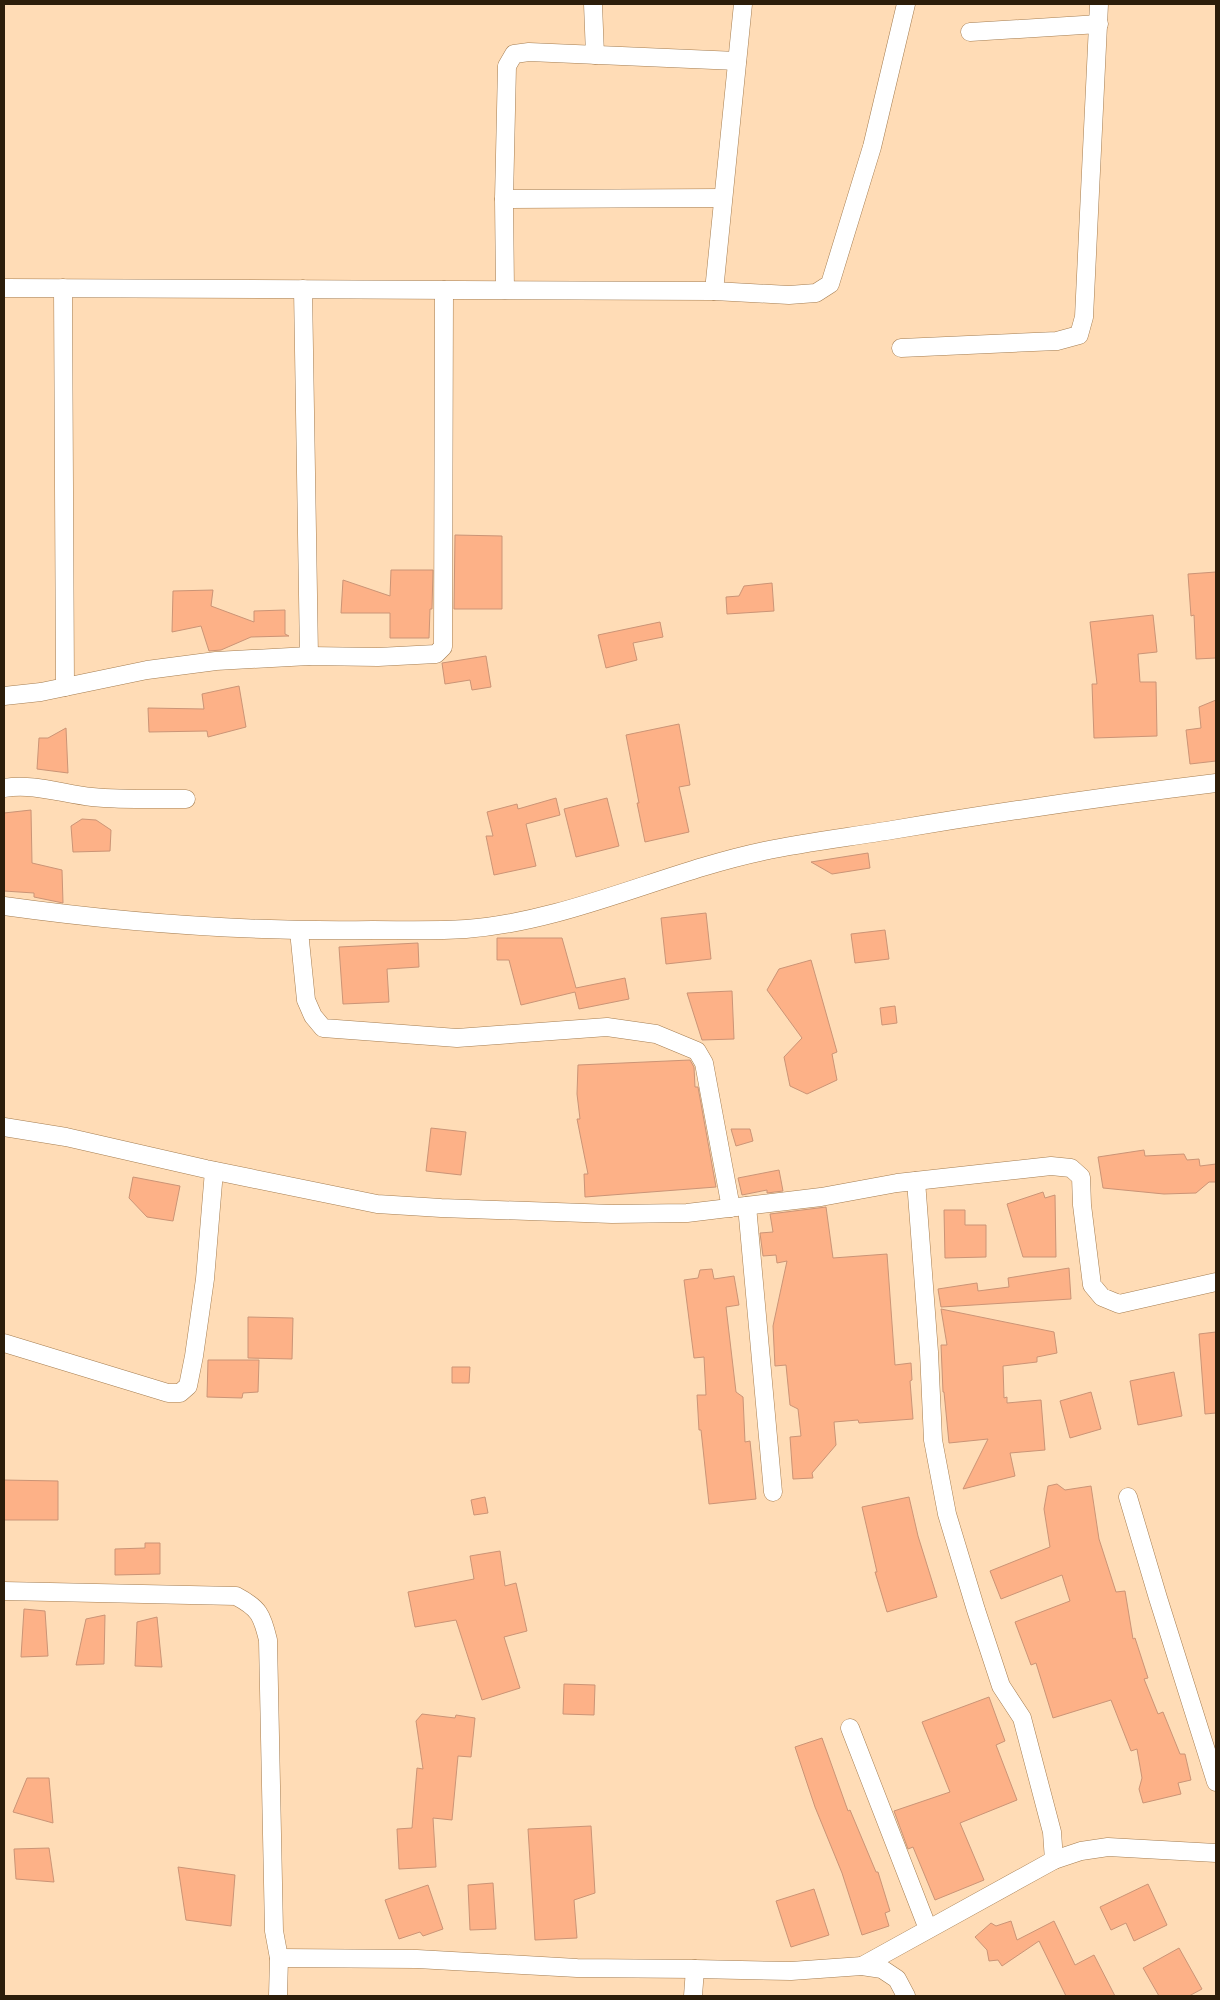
<svg xmlns="http://www.w3.org/2000/svg" width="1220" height="2000" font-family="'Fira Sans',sans-serif">
	<rect width="100%" height="100%" fill="#ffdcb6"/>
	<g fill="#fdb187" stroke="#cb9476">
		<polygon points="455,535 502,536 502,609 454,609"/>
		<polygon points="391,570 433,570 432,609 430,609 429,638 390,638 390,613 341,613 343,580 390,596"/>
		<polygon points="1216,572 1216,658 1196,659 1194,615 1191,616 1188,574"/>
		<polygon points="772,583 774,611 727,614 726,597 739,596 744,586"/>
		<polygon points="213,590 211,606 254,622 254,611 285,610 285,634 289,636 251,637 221,650 209,651 201,626 172,632 173,591"/>
		<polygon points="1153,615 1157,652 1138,654 1140,682 1156,682 1157,736 1094,738 1092,684 1097,684 1090,622"/>
		<polygon points="660,622 663,637 633,643 637,660 606,668 598,635"/>
		<polygon points="486,656 491,687 472,690 470,680 445,684 442,663"/>
		<polygon points="239,686 246,727 208,737 207,731 149,732 148,708 204,709 202,694"/>
		<polygon points="1216,700 1216,761 1190,764 1186,730 1201,728 1199,707"/>
		<polygon points="679,724 690,785 679,787 689,832 645,842 637,803 639,803 626,735"/>
		<polygon points="66,728 68,773 37,769 39,738 48,738"/>
		<polygon points="556,798 560,815 526,824 536,866 494,875 486,836 493,836 487,812 517,804 518,809"/>
		<polygon points="607,798 619,846 576,857 564,809"/>
		<polygon points="31,810 32,863 62,870 63,903 34,897 34,893 4,891 4,813"/>
		<polygon points="82,819 96,820 111,830 110,851 73,852 71,826"/>
		<polygon points="868,853 870,868 832,874 811,862"/>
		<polygon points="706,913 711,959 666,964 661,918"/>
		<polygon points="885,930 889,959 855,963 851,934"/>
		<polygon points="497,938 562,938 576,988 625,978 629,999 579,1009 575,992 521,1005 509,960 497,960"/>
		<polygon points="418,943 419,967 387,969 389,1002 343,1004 339,947"/>
		<polygon points="811,960 837,1052 832,1054 837,1080 807,1094 790,1086 784,1057 802,1038 767,990 779,969"/>
		<polygon points="732,991 734,1039 702,1040 687,993"/>
		<polygon points="895,1006 897,1023 882,1025 880,1008"/>
		<polygon points="690,1060 694,1067 695,1087 698,1087 716,1187 585,1197 584,1174 588,1174 577,1119 580,1119 577,1094 578,1065"/>
		<polygon points="431,1128 466,1132 461,1175 426,1171"/>
		<polygon points="731,1129 750,1129 753,1141 736,1146"/>
		<polygon points="1144,1150 1145,1156 1184,1154 1187,1160 1199,1159 1200,1166 1216,1164 1216,1182 1209,1182 1196,1193 1164,1194 1103,1188 1098,1157"/>
		<polygon points="779,1170 783,1191 767,1193 767,1190 742,1195 738,1178"/>
		<polygon points="133,1177 180,1186 173,1221 147,1217 129,1198"/>
		<polygon points="1043,1192 1045,1198 1055,1195 1056,1257 1023,1257 1007,1204"/>
		<polygon points="826,1207 833,1258 887,1254 895,1365 911,1363 912,1380 910,1381 913,1419 859,1423 858,1420 834,1422 836,1445 812,1473 813,1478 793,1479 790,1437 801,1436 798,1409 790,1405 786,1365 775,1366 773,1326 787,1261 777,1263 776,1255 763,1256 760,1233 773,1232 770,1214"/>
		<polygon points="944,1210 965,1210 965,1225 986,1225 986,1257 945,1258"/>
		<polygon points="1069,1268 1071,1299 941,1307 938,1289 977,1283 978,1291 1009,1287 1008,1278"/>
		<polygon points="712,1269 714,1279 734,1276 739,1305 726,1307 736,1392 743,1397 745,1442 750,1441 756,1499 709,1504 701,1430 699,1430 697,1395 706,1395 704,1357 694,1358 684,1280 698,1278 700,1270"/>
		<polygon points="941,1309 1054,1332 1057,1353 1037,1357 1037,1362 1003,1366 1004,1398 1007,1397 1007,1403 1041,1400 1045,1450 1010,1453 1015,1476 963,1489 988,1439 949,1443 944,1392 943,1392 941,1345 947,1345"/>
		<polygon points="248,1317 293,1318 292,1359 248,1358"/>
		<polygon points="1216,1332 1216,1413 1205,1414 1199,1334"/>
		<polygon points="208,1360 259,1360 258,1392 243,1393 242,1398 207,1397"/>
		<polygon points="452,1367 470,1367 469,1383 452,1383"/>
		<polygon points="1174,1372 1182,1416 1138,1425 1130,1381"/>
		<polygon points="1091,1392 1101,1429 1070,1438 1060,1401"/>
		<polygon points="4,1480 58,1481 58,1520 4,1520"/>
		<polygon points="1057,1484 1065,1490 1091,1486 1099,1539 1116,1592 1125,1591 1133,1639 1135,1638 1148,1678 1144,1679 1158,1714 1163,1712 1180,1754 1185,1754 1191,1780 1178,1783 1181,1794 1143,1803 1139,1789 1142,1778 1137,1749 1131,1751 1111,1700 1053,1718 1036,1663 1031,1665 1015,1622 1070,1601 1062,1575 1001,1599 990,1571 1050,1547 1044,1509 1048,1486"/>
		<polygon points="485,1497 488,1513 474,1515 471,1500"/>
		<polygon points="909,1497 918,1536 937,1597 887,1612 875,1572 877,1572 862,1507"/>
		<polygon points="145,1543 160,1543 160,1574 115,1575 115,1549 145,1548"/>
		<polygon points="500,1551 505,1586 516,1583 527,1631 504,1637 520,1688 482,1700 456,1620 415,1627 408,1592 474,1579 470,1556"/>
		<polygon points="24,1609 45,1611 48,1656 21,1657"/>
		<polygon points="105,1615 104,1664 76,1665 86,1619"/>
		<polygon points="157,1617 162,1667 135,1666 137,1622"/>
		<polygon points="564,1684 595,1685 594,1715 563,1714"/>
		<polygon points="989,1697 1005,1741 996,1745 1017,1800 960,1823 984,1880 935,1900 913,1847 908,1849 894,1811 950,1792 922,1722"/>
		<polygon points="422,1714 455,1718 456,1715 475,1718 471,1757 458,1756 452,1820 433,1818 436,1867 399,1869 397,1829 412,1828 417,1768 423,1769 416,1721"/>
		<polygon points="822,1738 848,1811 850,1810 876,1872 878,1872 890,1911 885,1913 889,1926 862,1935 842,1873 815,1807 795,1747"/>
		<polygon points="27,1778 49,1778 53,1823 13,1812"/>
		<polygon points="591,1826 595,1893 574,1900 577,1938 535,1940 528,1829"/>
		<polygon points="49,1848 54,1882 16,1879 14,1849"/>
		<polygon points="178,1867 235,1875 231,1926 186,1920"/>
		<polygon points="493,1883 496,1929 470,1930 468,1885"/>
		<polygon points="1148,1884 1167,1925 1134,1941 1126,1923 1111,1930 1100,1907"/>
		<polygon points="428,1885 443,1929 423,1936 420,1932 399,1939 385,1900"/>
		<polygon points="814,1889 829,1935 791,1947 776,1901"/>
		<polygon points="1011,1921 1017,1940 1054,1921 1075,1965 1094,1955 1115,1996 1066,1996 1039,1941 1002,1966 998,1960 989,1961 987,1950 975,1937 991,1923 996,1926"/>
		<polygon points="1179,1948 1202,1989 1189,1996 1159,1996 1143,1968"/>
	</g>
	<g fill="none" stroke-linecap="round" stroke-linejoin="round">
		<defs>
			<g id="street">
				<polyline points="593,4 595,55"/>
				<polyline points="970,32 1099,24"/>
				<polyline points="504,199 723,198"/>
				<polyline points="4,288 714,291 789,295 816,293 830,284 872,147 906,4"/>
				<polyline points="63,288 65,687"/>
				<polyline points="303,289 309,656"/>
				<polyline points="505,290 504,199 507,66 514,54 529,52 737,61"/>
				<polyline points="714,291 743,4"/>
				<polyline points="901,348 1057,341 1079,335 1084,317 1099,4"/>
				<polyline points="4,696 41,692 147,670 216,661 309,656 378,657 436,654 443,647 444,290"/>
				<path d="M4 788C34 783 63 794 92 797 123 800 155 799 186 799"/>
				<path d="M4 906C126 923 250 932 373 930 404 930 435 931 466 929 569 921 664 872 764 851 806 842 850 837 892 830 1000 812 1108 796 1216 783"/>
				<polyline points="299,931 306,1000 313,1016 323,1028 457,1038 607,1027 656,1034 697,1051 704,1063 731,1208"/>
				<polyline points="4,1127 66,1137 206,1169 377,1204 441,1208 612,1214 687,1213 821,1197 897,1183 1051,1166 1071,1168 1081,1177 1082,1205 1092,1285 1102,1297 1119,1304 1216,1282"/>
				<polyline points="916,1181 929,1352 933,1440 947,1514 976,1610 1001,1686 1022,1718 1052,1832 1054,1860"/>
				<polyline points="747,1206 773,1492"/>
				<polyline points="4,1343 168,1393 180,1393 188,1386 194,1356 205,1279 214,1171"/>
				<polyline points="1128,1497 1158,1598 1216,1782"/>
				<path d="M4 1591 236 1596C259 1608 262 1615 268 1640L274 1931 279 1958 278 1996"/>
				<polyline points="850,1728 928,1929"/>
				<polyline points="279,1958 417,1959 577,1968 695,1969 791,1971 862,1966 882,1969 897,1979 906,1996"/>
				<polyline points="862,1966 1054,1860 1081,1851 1108,1847 1216,1853"/>
				<polyline points="693,1996 695,1969"/>
			</g>
		</defs>
		<use href="#street" stroke="#a57d50" stroke-width="19"/>
		<use href="#street" stroke="#fff" stroke-width="18"/>
	</g>
	<rect width="1220" height="2000" fill="none" stroke="#2c1d0a" stroke-width="10"/>
</svg>
